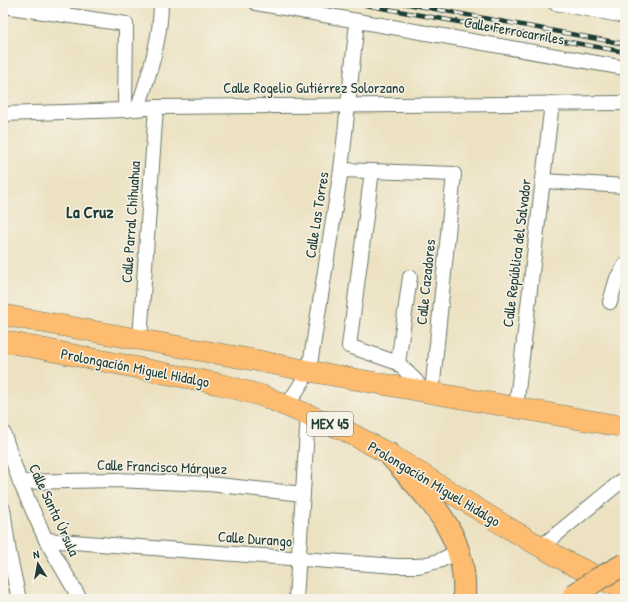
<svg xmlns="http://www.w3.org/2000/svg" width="628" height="602" font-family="'Patrick Hand',sans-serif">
	<rect width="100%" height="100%" fill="#f7f3e8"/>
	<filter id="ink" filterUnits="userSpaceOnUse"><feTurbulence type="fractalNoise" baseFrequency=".025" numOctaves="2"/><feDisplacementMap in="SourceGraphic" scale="8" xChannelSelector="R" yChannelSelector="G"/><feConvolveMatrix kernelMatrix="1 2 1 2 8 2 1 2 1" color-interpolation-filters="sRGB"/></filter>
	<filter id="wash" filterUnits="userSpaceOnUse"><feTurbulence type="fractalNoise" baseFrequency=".012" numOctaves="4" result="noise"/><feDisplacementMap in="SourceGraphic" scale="16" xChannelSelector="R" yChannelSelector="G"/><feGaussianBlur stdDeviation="0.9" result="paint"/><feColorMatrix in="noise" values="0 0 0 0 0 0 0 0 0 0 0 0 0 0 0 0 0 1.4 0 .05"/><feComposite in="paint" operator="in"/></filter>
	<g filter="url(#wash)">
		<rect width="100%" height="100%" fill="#ece2c2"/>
	</g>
	<g filter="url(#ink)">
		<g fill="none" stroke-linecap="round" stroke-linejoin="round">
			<defs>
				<g id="street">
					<polyline points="256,3 625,68"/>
					<polyline points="555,3 625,16"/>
					<polyline points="3,6 126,24 125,110"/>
					<path d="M138 108C149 74 161 39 161 3"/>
					<polyline points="3,114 125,110 156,107 625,103"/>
					<polyline points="341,170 454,174 432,392"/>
					<polyline points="372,171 349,346 398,363 416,381 423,391"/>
					<polyline points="543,181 625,186"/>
					<polyline points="610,302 617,278 625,265"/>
					<polyline points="140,339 156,107"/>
					<polyline points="398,363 410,277"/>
					<polyline points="287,406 309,371 341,170 357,22"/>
					<polyline points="516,408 552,103"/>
					<polyline points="3,432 20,482 46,540 80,599"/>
					<polyline points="20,482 115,480 209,484 303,494"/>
					<polyline points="3,509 9,553 19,599"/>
					<polyline points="46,540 396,566 418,566 439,561 459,551"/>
					<polyline points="541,547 625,478"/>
					<polyline points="296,599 308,415"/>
				</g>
				<g id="primary">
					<polyline points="3,315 254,360 309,371 625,427"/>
					<polyline points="3,341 219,384 263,396 344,430 389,454 505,526 569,563 625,590"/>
				</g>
				<path id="highway" d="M389 454C429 500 468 533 464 599"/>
			</defs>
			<use href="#street" stroke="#677766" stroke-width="16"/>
			<use href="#primary" stroke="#677766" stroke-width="22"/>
			<use href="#highway" stroke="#677766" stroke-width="24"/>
			<use href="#street" stroke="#fff" stroke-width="14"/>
			<use href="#primary" stroke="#fdbc70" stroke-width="21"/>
			<use href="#highway" stroke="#fdbc70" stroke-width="22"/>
			<defs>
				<g id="rail">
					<polyline points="354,3 625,52"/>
					<polyline points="402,3 625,44"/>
				</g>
			</defs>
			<use href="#rail" stroke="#1f3d34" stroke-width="4.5"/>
			<use href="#rail" stroke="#f7f3e8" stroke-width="3" stroke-dasharray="9" stroke-linecap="butt"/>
			<defs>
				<polyline id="highway-bridge" points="574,595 598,579 625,564"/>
			</defs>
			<use href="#highway-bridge" stroke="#677766" stroke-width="24" stroke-linecap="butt"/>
			<use href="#highway-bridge" stroke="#fdbc70" stroke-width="22"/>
		</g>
	</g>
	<g text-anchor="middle" stroke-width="3" stroke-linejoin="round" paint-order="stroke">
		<rect fill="#f7f3e8" stroke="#60746a" stroke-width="1" x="307" y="412" width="46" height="24" rx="3"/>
		<g font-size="14" font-weight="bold" fill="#1f3d34">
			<text x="330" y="429">MEX 45</text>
		</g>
		<g font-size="15" fill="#1f3d34" stroke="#f7f3e8">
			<text transform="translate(514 31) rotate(10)" y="5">Calle Ferrocarriles</text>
			<text x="314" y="93">Calle Rogelio Gutiérrez Solorzano</text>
			<text transform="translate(317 215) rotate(-81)" y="5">Calle Las Torres</text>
			<text transform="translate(131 222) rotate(-86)" y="5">Calle Parral Chihuahua</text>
			<text transform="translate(517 253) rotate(-83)" y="5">Calle República del Salvador</text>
			<text transform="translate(426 282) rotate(-84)" y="5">Calle Cazadores</text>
			<text transform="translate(135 368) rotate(11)" y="5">Prolongación Miguel Hidalgo</text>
			<text transform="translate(162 467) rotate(2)" y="5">Calle Francisco Márquez</text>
			<text transform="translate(434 484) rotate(31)" y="5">Prolongación Miguel Hidalgo</text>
			<text transform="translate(54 510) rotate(65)" y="5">Calle Santa Úrsula</text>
			<text transform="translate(255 539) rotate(4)" y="5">Calle Durango</text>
		</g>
		<g font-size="17" font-weight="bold" fill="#1f3d34" stroke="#f7f3e8">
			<text x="90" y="218">La Cruz</text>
		</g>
	</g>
	<rect width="628" height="602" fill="none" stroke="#f7f3e8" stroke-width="16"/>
	<g transform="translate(38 564) rotate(349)" stroke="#f7f3e8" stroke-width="3" paint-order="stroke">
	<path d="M0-3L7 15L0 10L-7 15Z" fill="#1f3d34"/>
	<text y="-6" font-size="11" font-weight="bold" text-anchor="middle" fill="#1f3d34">N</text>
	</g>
</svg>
